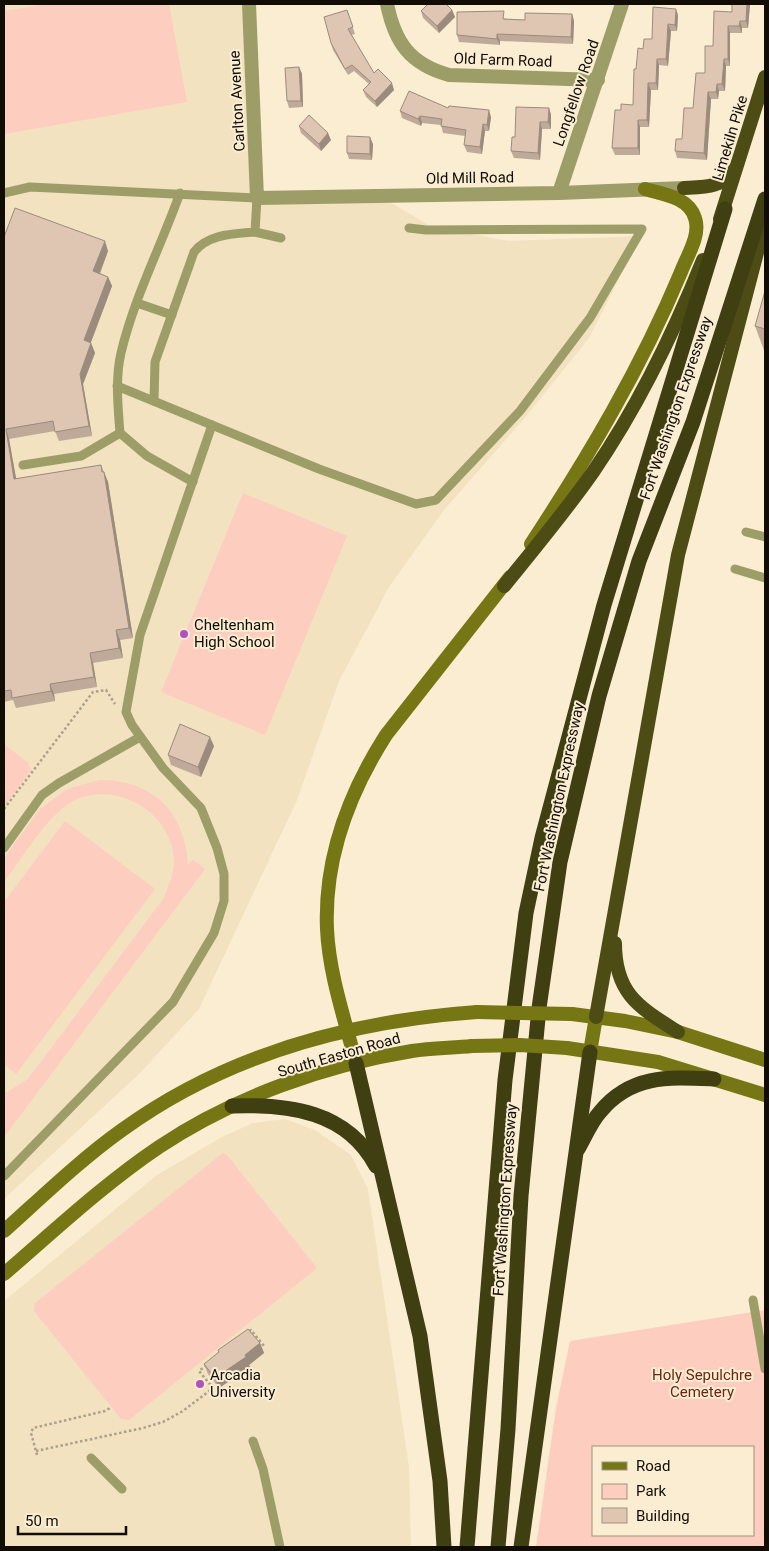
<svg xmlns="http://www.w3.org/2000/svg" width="769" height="1551" font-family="Roboto,sans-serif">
	<rect width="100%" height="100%" fill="#fbedd2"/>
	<g fill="#f2e2c0">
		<polygon points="4,4 249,4 257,198 378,195 430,226 508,241 641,236 589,338 523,420 444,510 389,587 339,681 297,800 199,1009 140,1073 4,1199"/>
		<polygon points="285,1119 315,1130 351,1155 368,1189 409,1467 411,1547 4,1547 4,1301 157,1175 222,1137 253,1123"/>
	</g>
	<g fill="#fdcdbf" fill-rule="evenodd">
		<polygon points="47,4 169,4 187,102 4,134 4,11"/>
		<polygon points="243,493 347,536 265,735 161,692"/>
		<polygon points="4,744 28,763 31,770 4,807"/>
		<path d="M100 780C153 780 185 812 188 865L193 860 205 869 4 1137V1094L28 1079 164 898C168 887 173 876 174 865 176 813 114 777 70 803 45 818 22 859 4 882V858L40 809 67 789Z"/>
		<polygon points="65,821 155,889 16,1074 4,1064 4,902"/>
		<polygon points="223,1153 227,1155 317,1268 129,1420 121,1419 34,1311 35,1303"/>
		<path d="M765 1310V1547H536L556 1408 570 1341ZM593 1447H753V1535H593Z"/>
	</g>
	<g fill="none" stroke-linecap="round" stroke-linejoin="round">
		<g stroke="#aaa08b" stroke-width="2.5" stroke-dasharray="2.5 2.5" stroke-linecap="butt">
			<polyline points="4,809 93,692 106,690 115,704"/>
			<polyline points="249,1331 251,1330 264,1346"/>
			<polyline points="36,1451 143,1428 163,1422 183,1411 213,1388 199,1371 208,1364"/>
			<polyline points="37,1455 31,1433 33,1428 105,1411 110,1408"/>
		</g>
		<g stroke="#9d9e67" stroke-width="9">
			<path d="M4 193 30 187 257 198 255 232C233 234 208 234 194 252L155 362 154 401"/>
			<path d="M180 193C161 246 134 298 121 353 115 379 118 407 120 433L147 456 193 482"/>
			<polyline points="255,232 281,238"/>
			<polyline points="137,303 172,315"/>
			<polyline points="117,386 319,469 416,504 436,500 520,411 590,318 642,229 426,230 409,228"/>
			<polyline points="23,465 81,456 120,433"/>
			<polyline points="746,532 765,537"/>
			<polyline points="735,569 765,578"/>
			<polyline points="4,848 42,795 59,783 140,737"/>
			<polyline points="4,1176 173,1002 214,933 224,901 224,874 217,848 201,808 163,768 132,725 126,712 140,635 212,425"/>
			<polyline points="753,1300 765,1369"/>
			<polyline points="253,1441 263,1469 280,1547"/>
			<polyline points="91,1458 122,1489"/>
		</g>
		<g stroke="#9d9e67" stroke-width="14">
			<polyline points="249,4 257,198 559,193 684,188"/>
			<path d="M387 4C395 43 410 64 449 75L598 80"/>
			<polyline points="559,193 622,4"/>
		</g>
		<g stroke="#777614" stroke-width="14">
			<path d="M531 544C588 457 641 368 681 272 687 256 701 235 695 218 689 197 662 194 645 189"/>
			<polyline points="572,1014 625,1021 678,1032 765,1060"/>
			<polyline points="567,1048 658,1062 765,1095"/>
			<polyline points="590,1052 596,1017"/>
			<path d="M356 1063C345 1020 329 974 327 929 324 859 349 793 386 735L510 577"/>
			<path d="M4 1231C42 1197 80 1160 122 1130 225 1055 351 1021 477 1012"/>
			<path d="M4 1274C54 1231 104 1184 159 1147 232 1098 324 1065 412 1051 431 1048 452 1048 472 1046"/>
		</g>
		<g stroke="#4c4c14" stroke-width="14">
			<path d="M684 188C706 187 721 188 735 169"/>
			<polyline points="720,219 765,77"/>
			<path d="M504 586C534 549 565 512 593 472 637 408 674 332 703 260"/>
			<path d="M615 943C615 994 639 1007 678 1032"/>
			<polyline points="596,1017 678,555 765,222"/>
		</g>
		<g stroke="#403f11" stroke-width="15">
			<polyline points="356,1063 420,1336 440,1481 444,1547"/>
			<path d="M232 1106C289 1104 347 1111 376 1166"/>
			<path d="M578 1149C585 1137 591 1122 600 1112 631 1074 670 1077 714 1079"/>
			<polyline points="467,1547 505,1080 526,913 542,838 604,605 725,209"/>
			<polyline points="498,1547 508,1429 521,1196 539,1008 560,862 599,696 639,561 693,422 765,199"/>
			<polyline points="521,1547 590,1052"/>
		</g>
		<g stroke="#777614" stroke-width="14">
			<polyline points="477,1012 572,1014"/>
			<polyline points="472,1046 520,1045 567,1048"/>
		</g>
	</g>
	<g fill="#bfaa9a">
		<polygon points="750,4 748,28 742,28 742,33 730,33 730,66 726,66 725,91 719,91 718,99 711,99 707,160 677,158 675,151 682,139 705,73 713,46 732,12"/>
		<polygon points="347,10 355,34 351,35 374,73 394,90 377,107 366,97 363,90 369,84 354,71 348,75 333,50 331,43"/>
		<polygon points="452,10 455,17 439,33 423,18 421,11"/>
		<polygon points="572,14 574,21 573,44 500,41 500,45 459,42 457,35 506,18 506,19 525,20"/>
		<polygon points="678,15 677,31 671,31 668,66 659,65 658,90 651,90 649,127 640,127 640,155 615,155 612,148 621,110 633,105 636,69 643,49"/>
		<polygon points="299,67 302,74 303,107 289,108 287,101"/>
		<polygon points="448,108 491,117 489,131 485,131 482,154 467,152 464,145 465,136 443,133 441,125 422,123 421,126 402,118 400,111"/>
		<polygon points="549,108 551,115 551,129 542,129 540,160 514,158 511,151 515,137"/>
		<polygon points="299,126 331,140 321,151 301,133"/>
		<polygon points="373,144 372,160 349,159 347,153"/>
		<polygon points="4,237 108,251 100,273 108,277 112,286 91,342 91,343 95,353 83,384 92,436 59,441 55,431 9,439 16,479 101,465 108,482 133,638 120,640 123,658 93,663 97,687 54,694 55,701 16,708 13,700 4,702"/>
		<polygon points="765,291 765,353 755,326"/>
		<polygon points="214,746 201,777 171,765 168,755"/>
		<polygon points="260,1343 264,1353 249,1365 250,1367 219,1388 208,1374 204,1364 219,1352 218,1350"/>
	</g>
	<g fill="#9b8b7d">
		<polygon points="747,4 750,4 748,28 746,21"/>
		<polygon points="676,9 678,15 677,31 675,25"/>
		<polygon points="452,10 455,17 439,33 437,26"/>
		<polygon points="572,14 574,21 573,44 571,37"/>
		<polygon points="740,21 742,28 742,33 739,26"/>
		<polygon points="668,24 671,31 668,66 666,59"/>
		<polygon points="728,26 730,33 730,66 728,59"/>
		<polygon points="497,34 500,41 500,45 497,39"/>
		<polygon points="657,59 659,65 658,90 656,83"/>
		<polygon points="724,59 726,66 725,91 722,84"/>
		<polygon points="299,67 302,74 303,107 301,101"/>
		<polygon points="392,83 394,90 377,107 375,101"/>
		<polygon points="648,83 651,90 649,127 647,120"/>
		<polygon points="717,84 719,91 718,99 716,92"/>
		<polygon points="708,92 711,99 707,160 704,153"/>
		<polygon points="549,108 551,115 551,129 548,122"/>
		<polygon points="489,110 491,117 489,131 487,125"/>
		<polygon points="420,116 422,123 421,126 418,119"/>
		<polygon points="638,120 640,127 640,155 638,148"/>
		<polygon points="540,122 542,129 540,160 538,153"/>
		<polygon points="483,124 485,131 482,154 480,147"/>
		<polygon points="328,133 331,140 321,151 319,144"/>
		<polygon points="370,137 373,144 372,160 370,154"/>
		<polygon points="105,241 108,251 97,281 93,271"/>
		<polygon points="108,277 112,286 88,350 84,340"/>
		<polygon points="91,343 95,353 83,384 92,436 89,426 80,374"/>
		<polygon points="6,429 9,439 18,489 14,479"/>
		<polygon points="104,472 108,482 133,638 129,628"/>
		<polygon points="116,630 120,640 123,658 119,648"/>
		<polygon points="90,653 93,663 97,687 94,677"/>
		<polygon points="50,684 54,694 55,701 51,691"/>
		<polygon points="210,737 214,746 201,777 198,767"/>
		<polygon points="260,1343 264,1353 249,1365 250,1367 219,1388 215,1378"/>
	</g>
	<g fill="#dec6b3" stroke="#9b8b7d">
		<polygon points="428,4 446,4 452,10 437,26 421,11"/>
		<polygon points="732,4 747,4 746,21 740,21 739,26 728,26 728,59 724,59 722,84 717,84 716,92 708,92 704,153 675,151 676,139 682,139 684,108 693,108 696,73 705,73 705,46 713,46 714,11 732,12"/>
		<polygon points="653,7 676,9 675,25 668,24 666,59 657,59 656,83 648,83 647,120 638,120 638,148 612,148 615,110 621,110 621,104 633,105 634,69 636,69 638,48 643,49 644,39 652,39"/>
		<polygon points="347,10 353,27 348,29 374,73 378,69 392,83 375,101 363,90 371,82 352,65 345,69 331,43 324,17"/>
		<polygon points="504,11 503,19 525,20 525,13 572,14 571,37 497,34 497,39 457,35 457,12"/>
		<polygon points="299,67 301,101 287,101 285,68"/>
		<polygon points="409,91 448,108 449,106 489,110 487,125 483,124 480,147 464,145 466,130 441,126 442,119 420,116 418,119 400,111"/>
		<polygon points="516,107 549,108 548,122 540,122 538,153 511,151 512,137 515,137"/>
		<polygon points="309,115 328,133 319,144 299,126"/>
		<polygon points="347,136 370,137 370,154 347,153"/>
		<polygon points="15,208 105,241 93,271 108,277 84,340 91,343 80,374 89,426 55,432 53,421 6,429 14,479 101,465 102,472 104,472 129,628 116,630 119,648 90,653 94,677 50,684 51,691 12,698 11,690 4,691 4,237"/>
		<polygon points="765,291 765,329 755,326"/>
		<polygon points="180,724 210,737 198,767 168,755"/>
		<polygon points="248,1329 260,1343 245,1355 246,1357 215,1378 204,1364 219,1352 218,1350"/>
	</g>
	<g fill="#b152bc" stroke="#fbedd2" stroke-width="2">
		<circle cx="184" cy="634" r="5"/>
		<circle cx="200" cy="1384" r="5"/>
	</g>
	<g text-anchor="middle" stroke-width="4" stroke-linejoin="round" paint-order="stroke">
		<g font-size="15" fill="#110d05" stroke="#fbedd2">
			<text transform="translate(503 60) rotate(2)" y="5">Old Farm Road</text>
			<text transform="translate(576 93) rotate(-71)" y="5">Longfellow Road</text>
			<text transform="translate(237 101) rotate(-93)" y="5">Carlton Avenue</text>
			<text transform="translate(730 138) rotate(-73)" y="5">Limekiln Pike</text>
			<text transform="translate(470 178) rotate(-1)" y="5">Old Mill Road</text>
			<text transform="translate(676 408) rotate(-71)" y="5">Fort Washington Expressway</text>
			<text transform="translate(559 797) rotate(-78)" y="5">Fort Washington Expressway</text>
			<text transform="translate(339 1055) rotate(-16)" y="5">South Easton Road</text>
			<text transform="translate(505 1200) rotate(-86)" y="5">Fort Washington Expressway</text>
		</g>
		<g font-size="15" fill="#110d05" stroke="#fbedd2" text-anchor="start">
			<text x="194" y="630">Cheltenham<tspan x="194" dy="17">High School</tspan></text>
			<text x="210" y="1380">Arcadia<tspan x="210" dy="17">University</tspan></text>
		</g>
		<g font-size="15" fill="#6d2410" stroke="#fbedd2">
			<text x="702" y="1380">Holy Sepulchre<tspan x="702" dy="17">Cemetery</tspan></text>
		</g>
	</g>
	<rect width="769" height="1551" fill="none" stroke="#110d05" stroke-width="10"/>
	<rect x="592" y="1446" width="162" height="90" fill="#fbedd2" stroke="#9d9380"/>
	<rect x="602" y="1462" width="25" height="8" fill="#777614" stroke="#9d9380"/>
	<text x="636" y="1471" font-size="15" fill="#110d05">Road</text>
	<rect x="602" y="1484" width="25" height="15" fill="#fdcdbf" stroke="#9d9380"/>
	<text x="636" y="1496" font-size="15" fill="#110d05">Park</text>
	<rect x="602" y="1508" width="25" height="15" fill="#dec6b3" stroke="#9d9380"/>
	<text x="636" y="1521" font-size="15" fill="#110d05">Building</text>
	<path d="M18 1526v8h108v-8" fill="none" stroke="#110d05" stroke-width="2.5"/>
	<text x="25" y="1526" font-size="15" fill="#110d05" stroke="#fbedd2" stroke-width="4" paint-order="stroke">50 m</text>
</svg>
